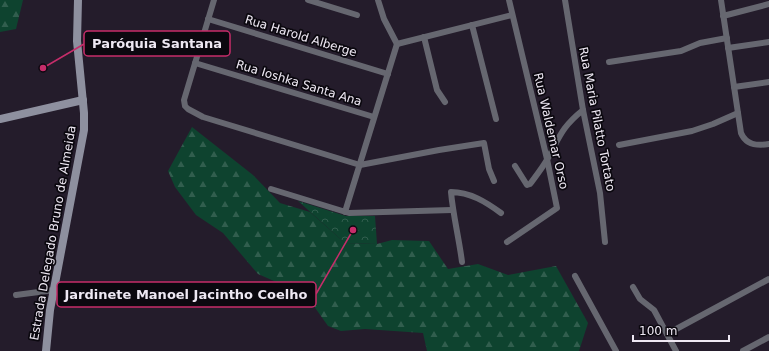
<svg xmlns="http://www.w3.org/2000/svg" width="769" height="351" font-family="'DejaVu Sans',sans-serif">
	<defs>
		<pattern id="forest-firs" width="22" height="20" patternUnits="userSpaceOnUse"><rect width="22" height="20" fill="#0e432f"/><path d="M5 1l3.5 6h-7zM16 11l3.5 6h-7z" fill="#315e4e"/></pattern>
		<pattern id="park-crowns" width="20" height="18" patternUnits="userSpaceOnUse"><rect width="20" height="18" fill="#0e432f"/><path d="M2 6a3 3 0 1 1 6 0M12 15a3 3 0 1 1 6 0" fill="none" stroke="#315e4e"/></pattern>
	</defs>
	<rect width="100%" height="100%" fill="#241c2b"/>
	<g fill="url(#forest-firs)">
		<polygon points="0,0 23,0 16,29 0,32"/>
		<polygon points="192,127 253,175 280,203 310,212 345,243 377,244 392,240 429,241 448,269 478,264 508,275 556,266 588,323 579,351 427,351 423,333 365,329 341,331 328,326 311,302 290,288 258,274 223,233 196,215 175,187 168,171"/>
	</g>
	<polygon fill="url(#park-crowns)" points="298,201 346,216 375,216 377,244 345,243"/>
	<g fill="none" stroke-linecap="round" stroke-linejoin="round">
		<g stroke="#666770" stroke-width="6">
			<polyline points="214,0 184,100 185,106 188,109 203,117 360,165 439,150 484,143 489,169 494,181"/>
			<polyline points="308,0 357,15"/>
			<polyline points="378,0 384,19 397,44"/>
			<polyline points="565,0 583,110 600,193 605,242"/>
			<path d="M721 0 741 133C746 145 757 146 769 144"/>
			<polyline points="723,16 769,4"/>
			<polyline points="208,19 388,74"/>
			<polyline points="472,25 496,119"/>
			<polyline points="424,37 437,90 445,102"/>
			<polyline points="397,44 512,15"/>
			<polyline points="728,48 769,42"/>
			<polyline points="609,62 681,51 700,43 727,38"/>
			<polyline points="195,63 374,117"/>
			<polyline points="734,87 769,82"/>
			<polyline points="619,145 692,131 713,124 738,113"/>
			<path d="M515 166 527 185 530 184C536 176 543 167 548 158 560 136 562 127 583 110"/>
			<polyline points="271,189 349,213 452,210"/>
			<polyline points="345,212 397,44"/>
			<polyline points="507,242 557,208 547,159 509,0"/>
			<path d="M462 262C459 238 453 215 451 192 470 192 486 202 501 213"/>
			<polyline points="575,276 616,351"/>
			<polyline points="633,287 640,299 654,310 676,351"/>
			<polyline points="16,295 54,290"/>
			<polyline points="667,334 769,279"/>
			<polyline points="743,351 769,337"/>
		</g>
		<g stroke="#8e909f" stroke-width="8">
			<polyline points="0,119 83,100"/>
			<polyline points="46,351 50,310 84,130 84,113 77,41 78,0"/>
		</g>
	</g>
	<g text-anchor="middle" stroke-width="3.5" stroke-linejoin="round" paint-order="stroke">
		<g font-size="12" fill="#eee8f3" stroke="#0b080f">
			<text transform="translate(301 36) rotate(17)" y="4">Rua Harold Alberge</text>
			<text transform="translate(299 83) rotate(17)" y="4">Rua Ioshka Santa Ana</text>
			<text transform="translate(597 119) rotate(79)" y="4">Rua Maria Pilatto Tortato</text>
			<text transform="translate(551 131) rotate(77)" y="4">Rua Waldemar Orso</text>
			<text transform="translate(53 233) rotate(-80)" y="4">Estrada Delegado Bruno de Almeida</text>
		</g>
	</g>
	<path fill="none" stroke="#c62d6a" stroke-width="1.5" d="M43 68L84 44M353 230L316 294"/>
	<g fill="#c62d6a" stroke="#0b080f" stroke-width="1.5">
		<circle cx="43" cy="68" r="4"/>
		<circle cx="353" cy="230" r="4"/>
	</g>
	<g fill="#0b080f" stroke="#c62d6a" stroke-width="1.5">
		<rect x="84" y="31" width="146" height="25" rx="4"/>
		<rect x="57" y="282" width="259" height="25" rx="4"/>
	</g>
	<g font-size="13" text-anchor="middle" font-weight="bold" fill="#eee8f3">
		<text x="157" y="48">Paróquia Santana</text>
		<text x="186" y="299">Jardinete Manoel Jacintho Coelho</text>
	</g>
	<path d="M633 335v6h96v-6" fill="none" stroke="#eee8f3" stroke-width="2"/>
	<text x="639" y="335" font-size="12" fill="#eee8f3" stroke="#0b080f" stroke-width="3" paint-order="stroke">100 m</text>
</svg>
